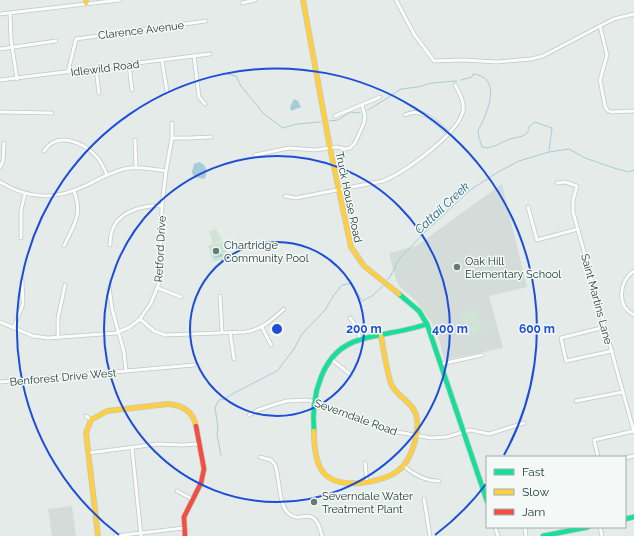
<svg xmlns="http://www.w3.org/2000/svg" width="634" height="536" font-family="Raleway,sans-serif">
	<rect width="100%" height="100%" fill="#e5ebe8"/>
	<g fill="#d3dcd9">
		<polygon points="502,184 527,287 489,296 503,348 444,360 440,342 432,323 415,300 400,287 396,280 389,253 416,246"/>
		<polygon points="72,506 76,536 52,536 48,509"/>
	</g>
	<g fill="#cfe3d7">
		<polygon points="216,229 222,240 213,244 209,231"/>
		<polygon points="223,241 227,255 220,261 219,260 213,262 208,246"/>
		<polygon points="475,309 483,332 468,337 460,314"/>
	</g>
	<g fill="#a7ccd7">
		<polygon points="294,99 298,101 301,107 291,111 290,107"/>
		<path d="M199 162C207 165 209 172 204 179L194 177 192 172 194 164Z"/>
		<polygon points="218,246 220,254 222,254 223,256 215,258 212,248"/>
	</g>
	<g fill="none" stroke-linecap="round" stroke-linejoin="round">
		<g stroke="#a7ccd7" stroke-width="1">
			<polyline points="223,73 236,76 241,86 264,114 283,128 297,124 321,122"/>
			<path d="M461 80 472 77 473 74C500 77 490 105 482 123 481 125 479 128 478 131 478 137 481 142 482 147 492 150 501 142 510 139 516 137 523 138 528 132 528 131 529 126 530 126L535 122 552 128 549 150"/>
			<polyline points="368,110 386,99 401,89 418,87 432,83 457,81"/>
			<polyline points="329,121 338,120 350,112 360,113"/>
			<polyline points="387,280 390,277 399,259 425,232 470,190 498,172 519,161 549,152 569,149 585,158 614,168 629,172 634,170"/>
			<polyline points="221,455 217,435 218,428 215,407 219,400 225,399 234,393 277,371 294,349 302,334 325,310 334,295 342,285 352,283 362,301 372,296 383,286"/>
		</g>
		<defs>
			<g id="street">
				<polyline points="396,0 414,34 434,61 463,60 497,62 531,59 543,56 600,26 614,19 634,14"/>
				<polyline points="242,3 255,0"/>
				<polyline points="10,13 11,40 17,79"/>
				<polyline points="0,14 120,0"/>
				<polyline points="600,26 607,55 600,80 605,106 607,110 611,112 634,111"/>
				<polyline points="0,49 56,41"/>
				<polyline points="194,56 199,97 205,104"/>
				<polyline points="162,61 167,91"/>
				<polyline points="129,65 132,90"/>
				<polyline points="96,69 99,93"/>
				<polyline points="68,72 76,39 206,21"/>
				<polyline points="0,80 210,54"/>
				<polyline points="0,112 52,113"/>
				<path d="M405 115C422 106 436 122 448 133"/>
				<polyline points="335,116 380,97"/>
				<polyline points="172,138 189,138 211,137"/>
				<polyline points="135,140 136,167"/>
				<path d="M44 151C57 131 83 142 96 156 101 161 104 168 107 175"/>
				<polyline points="255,155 289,148 315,150 336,147 346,149 350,148 355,143 364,123 365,116 362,105"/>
				<polyline points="0,167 3,161 4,143"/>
				<path d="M0 182C30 200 56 200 87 185 99 179 111 172 124 169 138 166 152 169 166 171"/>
				<polyline points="557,183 565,182 577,186 573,200 573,212 634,432"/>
				<path d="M285 196 296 198 383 181C405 172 458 134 463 111 465 102 459 93 455 85"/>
				<polyline points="528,207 537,240 578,229"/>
				<polyline points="21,238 21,210 25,194"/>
				<path d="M110 245C110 238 111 232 114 226 122 210 146 205 162 206"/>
				<path d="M64 246C74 224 83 215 74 191"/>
				<path d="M634 271C619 281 616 306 634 315"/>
				<polyline points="109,287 112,309 124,352 126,371"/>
				<polyline points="158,288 181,297"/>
				<polyline points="220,296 222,332"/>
				<polyline points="350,318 357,327 360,339"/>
				<path d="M140 319 154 331 165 335 245 332C261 330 272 320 284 309"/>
				<polyline points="0,322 33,336 48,338 116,333 130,327 140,319 151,303 159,283 162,206 166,171 172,138 172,123"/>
				<polyline points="14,327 23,304 22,280"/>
				<polyline points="262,327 271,345"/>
				<polyline points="605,327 561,338 566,361 612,351"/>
				<polyline points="230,332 234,359"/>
				<polyline points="58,338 58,318 65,285"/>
				<polyline points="331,359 351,375"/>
				<polyline points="441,364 482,355"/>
				<polyline points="0,382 194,365"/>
				<polyline points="576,401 623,392"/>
				<polyline points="249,415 258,410 276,404 287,401 307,400 324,404 386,430 431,438 447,437 470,430 489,434 524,423"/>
				<polyline points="86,416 91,420"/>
				<polyline points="132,448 141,536"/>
				<polyline points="88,453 158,444 182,445 199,444"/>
				<path d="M260 457 271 460 275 465C280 478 278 503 288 513 301 526 314 501 322 536"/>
				<polyline points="598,457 594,440 634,431"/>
				<polyline points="625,458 634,456"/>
				<polyline points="365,463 367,482"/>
				<path d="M404 466C414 475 426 481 439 481"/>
				<polyline points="177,491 192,499"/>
				<polyline points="424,499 430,536"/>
				<polyline points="495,527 498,536"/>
				<polyline points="525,527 526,536"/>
				<polyline points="600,527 602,536"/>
				<polyline points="115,536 184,528"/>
			</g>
			<g id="fast">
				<polyline points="399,294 419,311 427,324 487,501"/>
				<path d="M314 431C311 397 321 351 359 340 381 333 405 332 427 324"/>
				<polyline points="625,519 634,517"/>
				<polyline points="543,536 588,527"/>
			</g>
			<g id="slow">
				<polyline points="86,0 86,3"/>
				<polyline points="303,0 330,148 351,247 364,266 399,294"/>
				<path d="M314 431C314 443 315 462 323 472 338 491 383 483 399 470 411 461 419 434 417 420 416 404 399 398 392 386 388 379 383 346 381 336"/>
				<path d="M98 536 86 433 91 420 107 411 168 404C182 405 193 411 196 426"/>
			</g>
			<polyline id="jam" points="185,536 184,517 201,483 204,469 196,426"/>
		</defs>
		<use href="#street" stroke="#c2c8c6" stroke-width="4.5"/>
		<use href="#fast" stroke="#c1c8c6" stroke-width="6"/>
		<use href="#slow" stroke="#c1c8c6" stroke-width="6"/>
		<use href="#jam" stroke="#c1c8c6" stroke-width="6"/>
		<use href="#street" stroke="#fbfcfc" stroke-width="3"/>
		<use href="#fast" stroke="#16e098" stroke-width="4.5"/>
		<use href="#slow" stroke="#ffcf43" stroke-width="4.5"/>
		<use href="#jam" stroke="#f24e42" stroke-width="4.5"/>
	</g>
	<g fill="none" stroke="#1d4ed8" stroke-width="2">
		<circle cx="277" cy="329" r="87"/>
		<circle cx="277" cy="329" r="173"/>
		<path d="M486 484A260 260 0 0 1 435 535M119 535A260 260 0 1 1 504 455"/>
	</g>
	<g fill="#677b76" stroke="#f4f9f7" stroke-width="1.5">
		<circle cx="216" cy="251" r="4"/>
		<circle cx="457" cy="267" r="4"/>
		<circle cx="314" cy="502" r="4"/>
	</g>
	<g text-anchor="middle" stroke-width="3" stroke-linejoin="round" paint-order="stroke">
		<g font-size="11" fill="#233e39" stroke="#f4f9f7">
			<text transform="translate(141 30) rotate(-7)" y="4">Clarence Avenue</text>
			<text transform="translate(105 68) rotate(-7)" y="4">Idlewild Road</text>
			<text transform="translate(349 197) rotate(78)" y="4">Truck House Road</text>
			<text transform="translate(160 249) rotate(-87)" y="4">Retford Drive</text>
			<text transform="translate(597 299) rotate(75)" y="4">Saint Martins Lane</text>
			<text transform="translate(63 377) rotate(-5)" y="4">Benforest Drive West</text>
			<text transform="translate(356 417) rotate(20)" y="4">Severndale Road</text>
		</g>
		<g font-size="11" fill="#233e39" stroke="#f4f9f7" text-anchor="start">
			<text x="224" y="249">Chartridge<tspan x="224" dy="13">Community Pool</tspan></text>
			<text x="465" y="265">Oak Hill<tspan x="465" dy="13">Elementary School</tspan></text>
			<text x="322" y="500">Severndale Water<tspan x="322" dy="13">Treatment Plant</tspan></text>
		</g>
		<g font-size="12" font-style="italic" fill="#1e6079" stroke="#f4f9f7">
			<text transform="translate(442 208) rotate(-43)" y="4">Cattail Creek</text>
		</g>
	</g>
	<circle cx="277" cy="329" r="6" fill="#1d4ed8" stroke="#f4f9f7" stroke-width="2"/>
	<g font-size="12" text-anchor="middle" font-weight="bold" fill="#1d4ed8" stroke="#f4f9f7" stroke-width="3" stroke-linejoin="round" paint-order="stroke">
		<text x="364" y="333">200 m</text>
		<text x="450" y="333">400 m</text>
		<text x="537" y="333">600 m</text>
	</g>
	<rect x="486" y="456" width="140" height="72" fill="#f4f9f7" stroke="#a0aeab"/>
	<rect x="494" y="469" width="20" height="6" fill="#16e098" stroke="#a0aeab"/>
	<text x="522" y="476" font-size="12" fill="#233e39">Fast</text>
	<rect x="494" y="489" width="20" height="6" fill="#ffcf43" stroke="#a0aeab"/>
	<text x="522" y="496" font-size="12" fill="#233e39">Slow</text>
	<rect x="494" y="509" width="20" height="6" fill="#f24e42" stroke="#a0aeab"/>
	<text x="522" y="516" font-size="12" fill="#233e39">Jam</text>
</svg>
